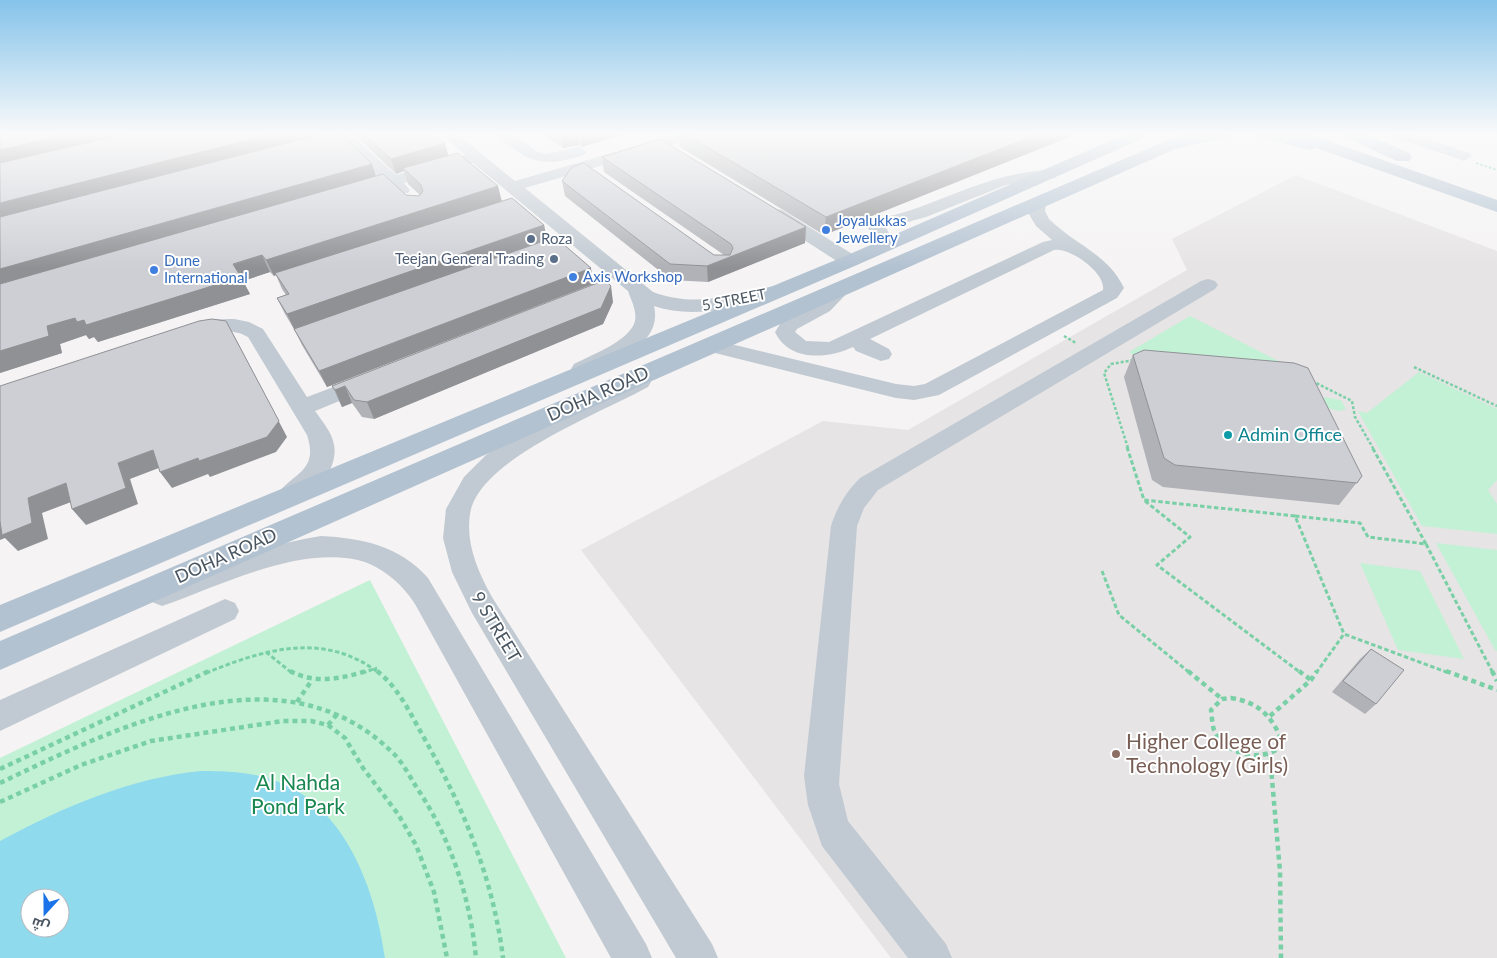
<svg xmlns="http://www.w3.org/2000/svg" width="1497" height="958" font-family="Lato,Cairo,sans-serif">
	<rect width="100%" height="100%" fill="#f5f3f3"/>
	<polygon fill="#e6e4e5" points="1296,175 1497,251 1497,958 891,958 581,550 823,421 908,430 1187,270 1172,239"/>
	<g fill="#c3f1d5" fill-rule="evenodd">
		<polygon points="1190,316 1288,366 1134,356 1129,352"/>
		<polygon points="1419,372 1497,409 1497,480 1488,490 1497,504 1497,534 1422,526 1358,411 1367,413"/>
		<polygon points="1325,397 1341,400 1346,409 1339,411 1328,408 1323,399"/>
		<polygon points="1436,543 1497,550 1497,651 1495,650"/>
		<polygon points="1360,563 1420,571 1464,659 1398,650"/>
		<path d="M370 580 566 958H0V758ZM30 898H60V928H30Z"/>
	</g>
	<path fill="#90daee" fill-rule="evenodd" d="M201 771C227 771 252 772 276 781 346 806 376 891 385 958H0V841C63 807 130 778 201 771ZM30 898H60V928H30Z"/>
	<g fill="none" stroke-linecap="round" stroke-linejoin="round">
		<polyline stroke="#7ad0a6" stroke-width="2" stroke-dasharray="2.5 2" stroke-linecap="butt" points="1476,163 1497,170"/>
		<g stroke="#7ad0a6" stroke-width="2.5" stroke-dasharray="3 2" stroke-linecap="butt">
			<polyline points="1064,336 1076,343"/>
			<polyline points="1414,367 1497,406"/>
			<polyline points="1312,381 1352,401 1355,417 1373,448"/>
			<polyline points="1128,448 1104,373 1111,364 1134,360"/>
		</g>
		<g stroke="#7ad0a6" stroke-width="3" stroke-dasharray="4.5 2.5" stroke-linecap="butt">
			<polyline points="1127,447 1144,500 1295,516 1344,634"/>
			<polyline points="1145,501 1190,537 1157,565 1301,673"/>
			<polyline points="1295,516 1360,523 1368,537 1426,544 1372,447"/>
			<polyline points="1426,544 1493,673"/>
			<polyline points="1102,571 1119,615 1190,673"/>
			<polyline points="266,652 292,673"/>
			<path d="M206 673C265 649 324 631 379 673"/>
			<polyline points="362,673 377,668"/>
			<polyline points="1316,673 1344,634 1449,673"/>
		</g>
		<g stroke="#7ad0a6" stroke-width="4.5" stroke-dasharray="5 4" stroke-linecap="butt">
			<path d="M290 671C314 684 341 679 366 671"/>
			<path d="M377 671C399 688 410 713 423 736 463 807 493 877 503 958"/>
			<polyline points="1188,671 1222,699"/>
			<polyline points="1299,671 1311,680"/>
			<polyline points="1446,671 1497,690"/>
			<polyline points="1492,671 1497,681"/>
			<path d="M1231 698C1257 702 1270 714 1281 738L1278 749C1257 762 1225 754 1214 730 1212 724 1212 716 1211 710L1222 699Z"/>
			<polyline points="297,702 312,680"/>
			<polyline points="1270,716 1311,680 1317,671"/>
			<polyline points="328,725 338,713"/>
			<polyline points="1270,756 1280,871 1281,958"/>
			<polyline points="0,769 209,671"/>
			<path d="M0 783C117 727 283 643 394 754 403 763 410 777 417 788 451 839 470 897 476 958"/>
			<polyline points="0,802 81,765 151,741 283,721 311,721 328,725 345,738 363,768 398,814 416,845 434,892 447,958"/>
		</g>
		<g fill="#c1cad2" fill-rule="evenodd">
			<path d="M335 134H366L356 139 396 175 465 155 441 134H457L515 181 677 134H700L698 137 525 188 653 292C696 308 731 295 774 286L781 288 784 292 781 296C740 306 695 320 654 306 663 344 616 359 590 374L582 376 574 374 571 369 574 364C591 355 630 341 635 321 637 310 631 300 628 291L473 163 404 183 410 190 408 193H396L390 187 359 196 353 194 351 191 353 188 381 179 343 143 312 152 304 147 307 144 336 136Z"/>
			<path d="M496 134H513L536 151 546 154 579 147 587 152 584 155C558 163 537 167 514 149 508 145 500 140 496 134Z"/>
			<polygon points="1391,134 1413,134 1469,153 1472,156 1464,161 1459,159 1393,137"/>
			<path d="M1049 170 1055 172 1057 175 1055 178 1006 185 926 217 886 228C891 236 895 241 889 250H877L874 246 875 240 868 228 872 221C888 216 904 213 920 207 963 191 1002 172 1049 170Z"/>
			<path d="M1038 198 1044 199 1046 203 1045 211 1049 219C1074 244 1108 254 1124 288L1117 298 939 395 914 400 896 398 703 350 699 345 703 340 710 339 896 384 914 386 925 384 1103 290C1106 273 1070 247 1054 250L870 339 889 349 892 354 889 359 881 361 856 351 853 347C828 359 789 362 775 332L782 321 816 303 835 284H849L852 288 830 311 797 329 795 332 806 341 829 342 1043 242 1052 240 1036 226 1027 211 1032 199Z"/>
			<polygon points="776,209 782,210 857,257 859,261 857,265 843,265 770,218 767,214 770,210"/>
			<path d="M1208 279 1215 281 1218 285 1215 289 878 490 864 508 857 526 839 784 848 821 946 944 952 958H908L822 846 808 805 804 776 831 526C837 507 846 492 860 478L1201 281Z"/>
			<path d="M234 319 249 322 263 329 307 397 368 374 376 376 379 381 376 386 315 411C322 421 332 432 334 445 340 471 304 514 278 506L274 499C289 473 320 474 307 435L248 337C224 323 209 342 188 336L185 332C193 320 220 319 234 319Z"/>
			<path d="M640 375 648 377 651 382 648 387C603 412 485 457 471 509 464 540 477 570 492 597L712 944 718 958H676L472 613 452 572 443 538 446 509 464 477 486 455 515 436Z"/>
			<path d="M321 536C362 538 400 546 428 578L646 944 652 958H611L415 604C402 583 378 563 353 559 291 549 219 586 162 606L152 602 148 594 152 586C208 567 263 545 321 536Z"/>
			<polygon points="225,599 235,603 239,611 235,619 0,731 0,700"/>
		</g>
		<g fill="#b3c2d1" fill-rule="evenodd">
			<polygon points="1126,134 1148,134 1146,137 857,265 0,632 0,605 843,257"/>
			<polygon points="1182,134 1231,134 1229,137 1175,149 0,670 0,641"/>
			<polygon points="1256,134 1309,134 1497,200 1497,212 1316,148 1310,150 1258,137"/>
			<polygon points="1343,134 1366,134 1409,153 1412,157 1409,161 1397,161 1345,137"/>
		</g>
	</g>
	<g fill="#b0b2b7">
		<polygon points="0,134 376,176 406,195 419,196 420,195 408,184 404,171 396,174 359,139 357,134 434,134 448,156 502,201 544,225 547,240 593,284 327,387 302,345 294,329 285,314 277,298 286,295 282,289 276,275 274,276 270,272 243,281 250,294 98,342 94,337 89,339 86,335 60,344 62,353 0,373"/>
		<polygon points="543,134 623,134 582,147 579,145 563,148"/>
		<polygon points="679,134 1077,134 824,235 680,147"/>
		<polygon points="602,157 806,227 805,243 708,282 671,280 565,196 562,181 714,255 724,255 604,172"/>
		<polygon points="613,302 603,324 374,419 362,417 352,403 342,407 340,403 332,386"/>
		<polygon points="1133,355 1362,476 1339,505 1163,487 1152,480 1124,377"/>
		<polygon points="1371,649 1376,704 1365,714 1332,692 1360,659"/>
	</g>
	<g fill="#909195">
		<polygon points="71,134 142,134 0,168 0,150"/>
		<polygon points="272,134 334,134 0,222 0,203"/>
		<polygon points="561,134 577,134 579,145 563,148"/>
		<polygon points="580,134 623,134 582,147"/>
		<polygon points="1038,134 1077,134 824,235 826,217"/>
		<polygon points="445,143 449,158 403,168 404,171 396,174 391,159"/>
		<polygon points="372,164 377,179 0,289 0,269"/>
		<polygon points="498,186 502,202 275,273 276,275 274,276 266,260"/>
		<polygon points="544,225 547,240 295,331 287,314"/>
		<polygon points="806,227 805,243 708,282 707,266"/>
		<polygon points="262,255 270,272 243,281 250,294 98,342 94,337 89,339 86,335 60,344 62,353 0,373 0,351 47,326"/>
		<polygon points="591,268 593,284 327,387 319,371"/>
		<polygon points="611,286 613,302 603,324 374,419 367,402"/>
		<polygon points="234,336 287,437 276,452 210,477 208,474 172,488 160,472 198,458"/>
		<polygon points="345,386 352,403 342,407 335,390"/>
		<polygon points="153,450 164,466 130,479 138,504 86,525 72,509 118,463"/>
		<polygon points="66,483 79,499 42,513 48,539 18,551 5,538 0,540 0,519 28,498"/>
	</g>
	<g fill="#cdcfd5" stroke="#909195">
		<polygon points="0,134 71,134 0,150"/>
		<polygon points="125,134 272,134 0,203 0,163"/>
		<polygon points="322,134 341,134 372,164 0,269 0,217"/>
		<polygon points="364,134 434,134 445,143 391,159"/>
		<polygon points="685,134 1038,134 826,217"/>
		<polygon points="660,139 806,227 707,266 670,264 562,181 572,167 584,163 714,255 730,255 733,248 731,244 602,157"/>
		<polygon points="458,153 498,186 266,260 262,255 233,264 241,277 86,325 84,320 77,322 75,318 47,326 49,336 0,351 0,284 383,174 406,195 419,196 423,191 421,185 403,168"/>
		<polygon points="512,198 544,225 287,314 277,298 289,294 275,273"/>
		<polygon points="555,237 591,268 319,371 294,329"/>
		<polygon points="605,280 611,286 601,308 367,402 354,400 345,386 335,390 332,386"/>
		<polygon points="212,319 226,321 279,421 267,437 199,461 198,458 160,472 153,450 118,463 126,488 72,509 66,483 28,498 32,523 2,535 0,521 0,386 199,321"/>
		<polygon points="1144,350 1294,363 1308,368 1362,476 1357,483 1175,465 1164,458 1133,355"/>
		<polygon points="1371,649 1404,670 1376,704 1343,681"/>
	</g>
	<linearGradient id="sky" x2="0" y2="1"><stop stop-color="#85c3ea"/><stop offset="0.5" stop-color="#fafafa"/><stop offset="1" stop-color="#fafafa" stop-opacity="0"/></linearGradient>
	<rect width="1497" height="268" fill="url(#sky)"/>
	<g fill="#3f7fe0" stroke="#fff" stroke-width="2">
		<circle cx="826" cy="230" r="5"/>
		<circle cx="154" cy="270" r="5"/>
		<circle cx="573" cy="277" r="5"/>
	</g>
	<g fill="#5c6f8a" stroke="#fff" stroke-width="2">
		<circle cx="531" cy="239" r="5"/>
		<circle cx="554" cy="259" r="5"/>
	</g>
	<circle fill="#0f9aa8" stroke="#fff" stroke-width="2" cx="1228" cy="435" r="5"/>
	<circle fill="#8d6e63" stroke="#fff" stroke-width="2" cx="1116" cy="754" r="5"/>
	<g text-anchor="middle" stroke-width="4" stroke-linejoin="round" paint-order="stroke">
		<g font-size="15" fill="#366cbe" stroke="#fff" text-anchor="start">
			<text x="836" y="226">Joyalukkas<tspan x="836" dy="17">Jewellery</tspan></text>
			<text x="164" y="266">Dune<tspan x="164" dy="17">International</tspan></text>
			<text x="583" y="282">Axis Workshop</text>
		</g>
		<g font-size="15" fill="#4e5e75" stroke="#fff" text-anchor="start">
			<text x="541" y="244">Roza</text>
			<text x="544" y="264" text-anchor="end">Teejan General Trading</text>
		</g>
		<g font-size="15" fill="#4a5661" stroke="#fff">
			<text transform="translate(734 300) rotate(-11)" y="5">5 STREET</text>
		</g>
		<g font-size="18" fill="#4a5661" stroke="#fff">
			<text transform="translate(598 394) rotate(-24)" y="6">DOHA ROAD</text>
			<text transform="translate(226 556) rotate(-24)" y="6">DOHA ROAD</text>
			<text transform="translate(496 627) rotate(59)" y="6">9 STREET</text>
		</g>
		<g font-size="18" fill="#0d838f" stroke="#fff" text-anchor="start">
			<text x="1238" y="441">Admin Office</text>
		</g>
		<g font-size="21" fill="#785e54" stroke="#fff" text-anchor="start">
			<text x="1126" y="749">Higher College of<tspan x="1126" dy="24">Technology (Girls)</tspan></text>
		</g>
		<g font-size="21" fill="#17864f" stroke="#fff">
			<text x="298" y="790">Al Nahda<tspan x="298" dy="24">Pond Park</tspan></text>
		</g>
	</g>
	<g transform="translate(45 913) rotate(201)"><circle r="24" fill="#ffffff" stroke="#b7bbc0"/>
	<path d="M0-4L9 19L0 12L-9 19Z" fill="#1a73e8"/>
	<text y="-8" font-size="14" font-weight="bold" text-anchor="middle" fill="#4a5661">ش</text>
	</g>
</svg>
